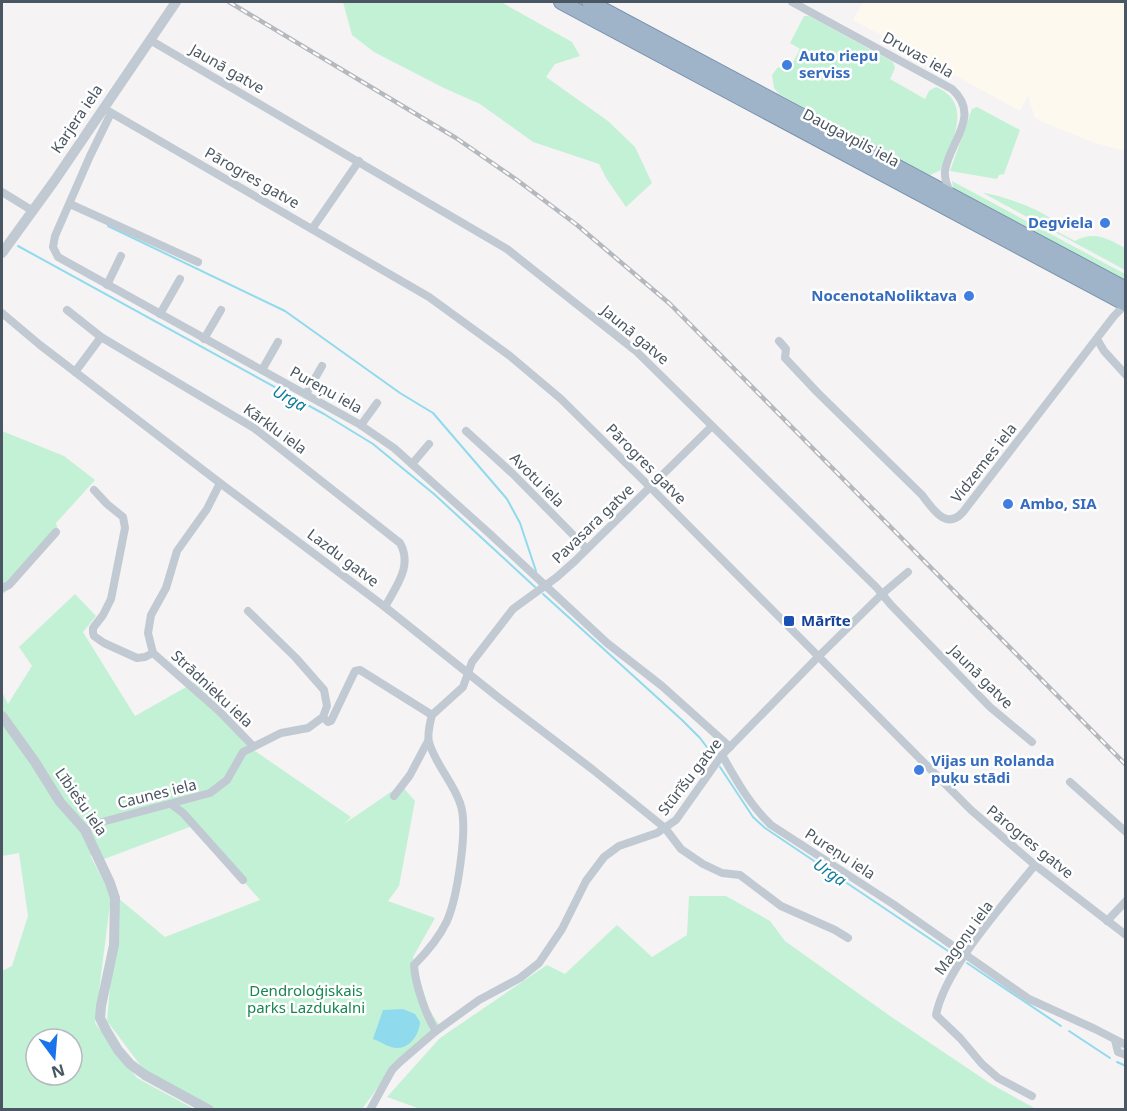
<svg xmlns="http://www.w3.org/2000/svg" width="1127" height="1111" font-family="'Noto Sans',sans-serif">
	<rect width="100%" height="100%" fill="#f5f3f3"/>
	<polygon fill="#fdf9ef" points="863,2 1125,2 1125,151 1095,143 1050,125 1035,118 1028,96 1020,111 853,20"/>
	<g fill="#c3f1d5" fill-rule="evenodd">
		<polygon points="343,2 501,2 572,42 580,56 555,64 546,77 608,121 635,147 652,183 626,207 606,178 599,164 533,142 480,104 444,88 374,52 352,35"/>
		<path d="M804 16H809L893 62 895 68 890 79 925 99 929 91 936 87C974 103 952 142 941 170L930 175H920L847 135 824 119 779 94 774 88 772 75 778 67 788 72 800 49 790 43Z"/>
		<polygon points="977,107 1020,130 1004,174 999,175 997,179 950,171 972,109"/>
		<polygon points="952,181 1125,274 1125,283 958,194 953,189"/>
		<path d="M983 193C998 194 1039 209 1050 218 1055 222 1055 226 1056 231L1075 241C1093 230 1109 239 1125 248V270Z"/>
		<polygon points="2,431 64,456 95,480 56,523 59,535 6,592 2,594"/>
		<path d="M75 594 96 616 83 632 135 716 195 682 222 708 252 749 351 817 344 824 401 785 415 801 399 886 388 901 435 918 413 957 429 1009 439 1025 395 1064 362 1109H209L147 1074 107 1021 118 898 165 937 260 900 195 825 104 859 90 855 111 896 95 1023 137 1078 194 1109H2V971L12 966 28 916 19 853 2 856V692L8 704 32 666 19 647ZM36 1039H72V1075H36Z"/>
		<polygon points="689,896 726,896 770,921 785,941 890,1016 991,1084 1036,1109 423,1110 387,1097 440,1038 547,965 565,974 617,925 652,957 687,935"/>
	</g>
	<path fill="#90daee" d="M403 1009 415 1014 420 1022C419 1037 407 1052 391 1047 385 1045 379 1041 373 1039L383 1010Z"/>
	<g fill="none" stroke-linecap="round" stroke-linejoin="round">
		<g stroke="#90daee" stroke-width="2">
			<polyline points="108,226 285,311 400,393 433,413 507,499 520,523 536,571"/>
			<polyline points="18,246 324,414 373,444 434,494 535,587"/>
			<polyline points="543,594 682,720 700,738 712,754"/>
			<polyline points="720,767 753,817 765,828 957,957"/>
			<polyline points="967,963 1061,1026"/>
			<polyline points="1069,1031 1110,1058"/>
			<polyline points="1117,1062 1126,1066"/>
		</g>
		<defs>
			<g id="trunk">
				<polyline points="561,2 1126,304"/>
				<polyline points="589,2 1126,289"/>
			</g>
		</defs>
		<use href="#trunk" stroke="#7690ad" stroke-width="16"/>
		<g stroke="#c1cad2" stroke-width="8">
			<path d="M792 2 952 89C982 116 949 142 945 171 944 179 948 188 951 194"/>
			<polyline points="150,40 507,249 636,351 877,588 891,605 990,707 1032,742"/>
			<polyline points="103,108 429,297 510,356 561,399 650,487 971,810 1035,865 1126,935"/>
			<polyline points="111,113 90,156 55,236 53,247 58,257 359,424 394,448 490,534 607,643 662,686 730,747"/>
			<polyline points="2,192 33,211"/>
			<polyline points="70,204 198,262"/>
			<polyline points="312,229 359,161"/>
			<polyline points="107,285 121,256"/>
			<path d="M67 310 101 337 254 428 400 543C413 566 396 586 385 607"/>
			<polyline points="2,313 40,345 220,483 385,607 499,698 592,769 665,828 681,849 703,864 722,873 740,875 781,906 835,930 848,938"/>
			<polyline points="160,314 180,279"/>
			<polyline points="204,339 221,310"/>
			<polyline points="1097,339 1104,351 1126,375"/>
			<path d="M779 341 786 349 785 358 817 392 922 495C933 509 946 531 963 512L1114 316 1126 304"/>
			<polyline points="262,370 278,342"/>
			<polyline points="75,372 101,337"/>
			<polyline points="306,394 322,366"/>
			<polyline points="361,425 377,403"/>
			<polyline points="466,431 513,474 587,549"/>
			<polyline points="412,464 429,444"/>
			<polyline points="220,483 207,509 177,551 166,588 151,615 148,633 153,653 219,711 253,746"/>
			<polyline points="94,490 107,504 123,517 125,528 111,599 103,615 93,628 93,633 94,636 104,643 137,658 145,657 153,653"/>
			<polyline points="2,588 9,585 56,532"/>
			<polyline points="323,717 328,722 331,721 355,671 360,670 432,715"/>
			<path d="M722 755C736 780 750 805 771 825L893 904 1029 999 1095 1029 1126 1045"/>
			<polyline points="1070,782 1126,832"/>
			<polyline points="394,796 410,775 428,741"/>
			<polyline points="171,804 183,813 243,880"/>
			<polyline points="85,830 102,822 210,793 227,780 243,752 281,733 308,728 323,717 327,706 324,690 296,658 248,611"/>
			<polyline points="1107,921 1126,901"/>
			<path d="M436 1031C426 1016 415 984 414 965 427 952 439 938 447 921 457 898 469 826 460 803 453 782 435 764 429 742 427 733 430 723 432 715L463 687 472 662 513 609 557 577 575 561 712 426"/>
			<polyline points="1115,1040 1118,1052 1126,1055"/>
			<path d="M1032 1096 998 1078 982 1064 960 1038 936 1015C945 968 1004 904 1035 865"/>
			<polyline points="370,1110 392,1070 400,1062 436,1031 479,1000 520,978 539,963 562,929 586,881 604,857 619,846 657,833 676,820 722,755 818,657 882,594 908,572"/>
		</g>
		<g stroke="#c1cad2" stroke-width="10">
			<polyline points="2,253 55,180 176,2"/>
			<polyline points="2,716 35,762 60,802 85,830 110,883 115,898 114,945 101,1006 100,1018 106,1030 118,1050 130,1064 145,1075 209,1110"/>
		</g>
		<use href="#trunk" stroke="#9fb4c9" stroke-width="14"/>
		<defs>
			<polyline id="rail" points="229,2 456,138 517,180 577,225 670,304 1126,765"/>
		</defs>
		<use href="#rail" stroke="#b5b8bd" stroke-width="4.5"/>
		<use href="#rail" stroke="#fff" stroke-width="2" stroke-dasharray="7" stroke-linecap="butt"/>
	</g>
	<g fill="#3f7fe0" stroke="#fff" stroke-width="2">
		<circle cx="787" cy="65" r="6"/>
		<circle cx="1105" cy="223" r="6"/>
		<circle cx="969" cy="296" r="6"/>
		<circle cx="1008" cy="504" r="6"/>
		<circle cx="919" cy="770" r="6"/>
	</g>
	<rect fill="#1a4fb4" stroke="#fff" stroke-width="2" x="783" y="615" width="12" height="12" rx="3"/>
	<g text-anchor="middle" stroke-width="5" stroke-linejoin="round" paint-order="stroke">
		<g font-size="15" fill="#4a5661" stroke="#fff">
			<text transform="translate(918 55) rotate(29)" y="5">Druvas iela</text>
			<text transform="translate(227 69) rotate(30)" y="5">Jaunā gatve</text>
			<text transform="translate(77 119) rotate(-56)" y="5">Karjera iela</text>
			<text transform="translate(851 138) rotate(28)" y="5">Daugavpils iela</text>
			<text transform="translate(252 178) rotate(30)" y="5">Pārogres gatve</text>
			<text transform="translate(635 335) rotate(40)" y="5">Jaunā gatve</text>
			<text transform="translate(326 390) rotate(29)" y="5">Pureņu iela</text>
			<text transform="translate(275 429) rotate(36)" y="5">Kārklu iela</text>
			<text transform="translate(984 463) rotate(-52)" y="5">Vidzemes iela</text>
			<text transform="translate(646 464) rotate(45)" y="5">Pārogres gatve</text>
			<text transform="translate(537 480) rotate(45)" y="5">Avotu iela</text>
			<text transform="translate(593 524) rotate(-44)" y="5">Pavasara gatve</text>
			<text transform="translate(343 558) rotate(37)" y="5">Lazdu gatve</text>
			<text transform="translate(981 677) rotate(45)" y="5">Jaunā gatve</text>
			<text transform="translate(212 689) rotate(43)" y="5">Strādnieku iela</text>
			<text transform="translate(690 777) rotate(-52)" y="5">Stūrīšu gatve</text>
			<text transform="translate(157 794) rotate(-14)" y="5">Caunes iela</text>
			<text transform="translate(81 802) rotate(55)" y="5">Lībiešu iela</text>
			<text transform="translate(1030 842) rotate(39)" y="5">Pārogres gatve</text>
			<text transform="translate(840 854) rotate(33)" y="5">Pureņu iela</text>
			<text transform="translate(964 938) rotate(-54)" y="5">Magoņu iela</text>
		</g>
		<g font-size="15" font-weight="bold" fill="#366cbe" stroke="#fff" text-anchor="start">
			<text x="799" y="61">Auto riepu<tspan x="799" dy="17">serviss</tspan></text>
			<text x="1093" y="228" text-anchor="end">Degviela</text>
			<text x="957" y="301" text-anchor="end">NocenotaNoliktava</text>
			<text x="1020" y="509">Ambo, SIA</text>
			<text x="931" y="766">Vijas un Rolanda<tspan x="931" dy="17">puķu stādi</tspan></text>
		</g>
		<g font-size="15" font-weight="bold" fill="#164399" stroke="#fff" text-anchor="start">
			<text x="801" y="626">Mārīte</text>
		</g>
		<g font-size="15" fill="#17864f" stroke="#fff">
			<text x="306" y="996">Dendroloģiskais<tspan x="306" dy="17">parks Lazdukalni</tspan></text>
		</g>
		<g font-size="16" font-style="italic" fill="#0c7c9b" stroke="#fff">
			<text transform="translate(290 398) rotate(29)" y="6">Urga</text>
			<text transform="translate(830 872) rotate(34)" y="6">Urga</text>
		</g>
	</g>
	<rect width="1127" height="1111" fill="none" stroke="#4a5661" stroke-width="6"/>
	<g transform="translate(54 1057) rotate(164)"><circle r="28" fill="#ffffff" stroke="#b7bbc0" stroke-width="1.5"/>
	<path d="M0-4.5L10 22L0 15L-10 22Z" fill="#1a73e8"/>
	<text y="-9" font-size="16" font-weight="bold" text-anchor="middle" fill="#4a5661">N</text>
	</g>
</svg>
